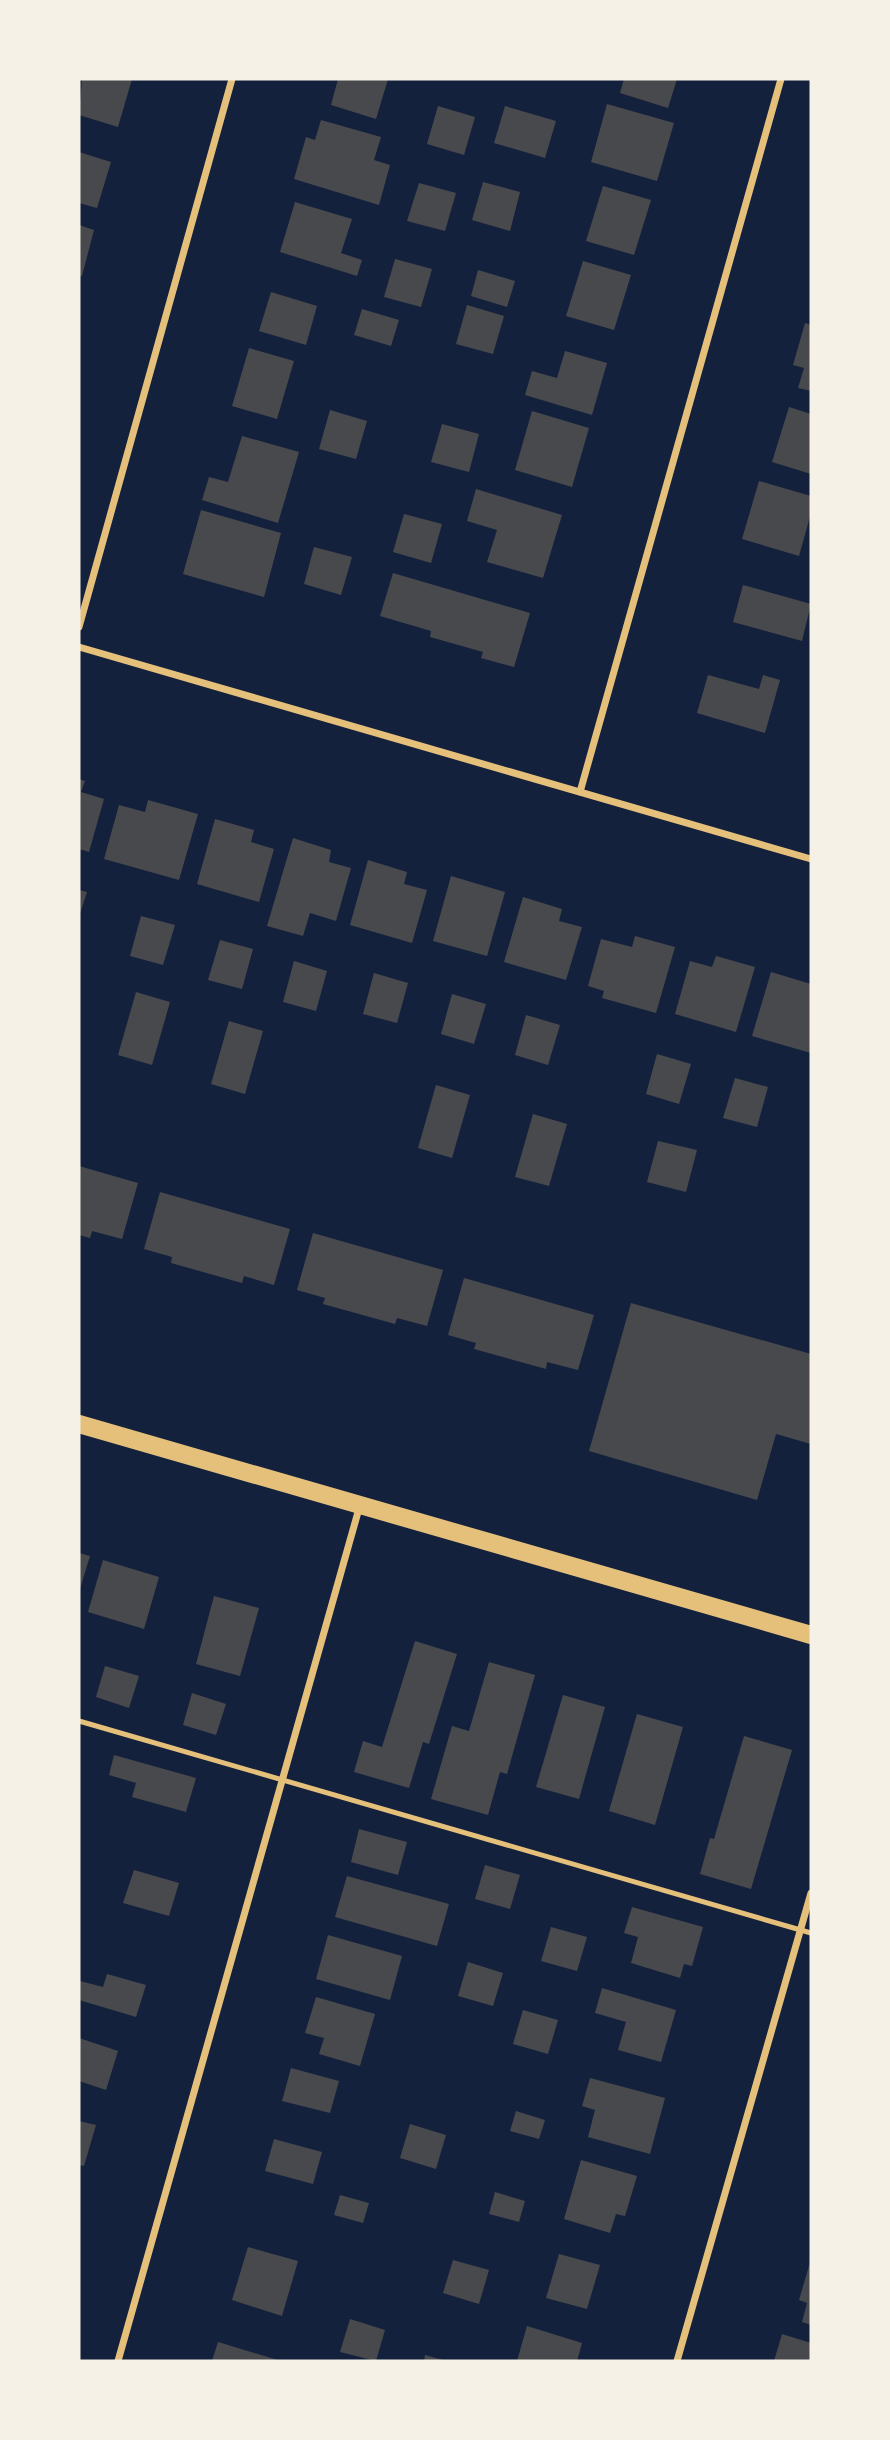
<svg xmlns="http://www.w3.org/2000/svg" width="890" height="2440" font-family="Karla,sans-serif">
	<rect width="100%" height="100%" fill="#14213d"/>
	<g fill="#48494c">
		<polygon points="82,79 132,79 118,127 79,115"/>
		<polygon points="338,79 388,79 376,119 331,105"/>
		<polygon points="624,79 677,79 668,108 620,93"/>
		<polygon points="607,104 674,123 657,181 591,162"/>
		<polygon points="438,106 475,117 464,155 427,144"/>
		<polygon points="505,106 556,121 545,158 494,143"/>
		<polygon points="321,120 381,137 374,160 390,165 379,205 294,179 306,137 315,140"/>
		<polygon points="79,152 111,162 97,208 79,203"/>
		<polygon points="483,182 520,192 510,231 472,220"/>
		<polygon points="419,183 456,193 445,231 407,221"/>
		<polygon points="603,186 651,200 634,255 586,241"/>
		<polygon points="295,202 352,219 341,253 362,260 357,276 280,252"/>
		<polygon points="79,225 94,230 82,276 79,275"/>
		<polygon points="395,259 432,269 421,307 384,297"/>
		<polygon points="583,261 631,275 614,330 566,316"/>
		<polygon points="478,270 515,281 507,307 471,296"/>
		<polygon points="271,292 317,306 306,345 259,331"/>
		<polygon points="467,305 504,316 493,354 456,344"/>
		<polygon points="362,309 399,320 391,346 354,335"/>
		<polygon points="805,323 811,325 811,391 798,388 804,368 793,365"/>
		<polygon points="249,348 294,361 277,419 232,406"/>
		<polygon points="565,351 607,363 592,415 525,395 532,371 557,378"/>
		<polygon points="789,407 811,414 811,474 772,462"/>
		<polygon points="330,410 367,421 356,459 319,449"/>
		<polygon points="532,411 589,428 572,487 515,470"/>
		<polygon points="442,424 479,434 469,472 431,462"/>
		<polygon points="242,436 299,452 278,523 202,500 209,477 228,482"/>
		<polygon points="759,481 811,496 811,513 799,556 742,539"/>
		<polygon points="476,489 562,515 543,578 487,562 497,530 467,521"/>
		<polygon points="201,510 281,533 264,597 183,574"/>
		<polygon points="404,514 442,524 431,563 393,552"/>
		<polygon points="314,547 352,557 341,595 304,584"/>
		<polygon points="393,573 530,613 514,667 481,658 483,652 430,637 431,631 380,616"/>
		<polygon points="743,585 811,604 802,641 733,622"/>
		<polygon points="708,675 759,689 763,675 780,680 765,733 697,713"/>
		<polygon points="79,779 85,781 81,792 104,799 89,852 79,849"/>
		<polygon points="148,800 198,814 179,880 104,859 119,805 145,812"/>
		<polygon points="215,819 254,830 251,842 274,849 259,902 197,884"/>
		<polygon points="293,838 331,850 329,862 351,868 336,921 310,913 303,936 267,926"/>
		<polygon points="368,860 407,872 404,884 427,890 412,943 350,925"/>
		<polygon points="451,876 505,892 487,956 433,941"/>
		<polygon points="79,890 87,892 79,917"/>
		<polygon points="523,897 562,909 559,921 582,927 566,980 504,962"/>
		<polygon points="141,916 175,925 163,965 130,956"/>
		<polygon points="635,936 675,947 656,1013 602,998 604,991 588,986 601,939 632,947"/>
		<polygon points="220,940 253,949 242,989 208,980"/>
		<polygon points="716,956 755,967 736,1032 675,1014 690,961 712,967"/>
		<polygon points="294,961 327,971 316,1011 283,1002"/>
		<polygon points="771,972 811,984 811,1053 752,1036"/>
		<polygon points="374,973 408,983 397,1023 363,1014"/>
		<polygon points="136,992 170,1002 152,1065 118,1055"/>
		<polygon points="452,994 486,1004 474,1044 441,1034"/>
		<polygon points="526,1015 560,1025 548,1065 515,1055"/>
		<polygon points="229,1021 263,1031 245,1094 211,1084"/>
		<polygon points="657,1054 691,1064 679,1104 646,1094"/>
		<polygon points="735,1078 768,1087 757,1127 723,1118"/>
		<polygon points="436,1085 470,1095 452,1158 418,1148"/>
		<polygon points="533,1114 567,1124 549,1186 515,1177"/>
		<polygon points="658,1141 697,1150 686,1192 647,1182"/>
		<polygon points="79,1166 138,1183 122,1239 92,1231 90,1238 79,1235"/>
		<polygon points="160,1192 290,1229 274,1285 244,1276 242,1283 171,1263 172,1257 144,1249"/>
		<polygon points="313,1233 443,1270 427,1326 397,1318 395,1324 323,1304 325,1298 297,1290"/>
		<polygon points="464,1278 594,1315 578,1370 547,1362 546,1369 474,1349 476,1343 448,1335"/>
		<polygon points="631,1303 811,1354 811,1444 776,1434 757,1500 589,1451"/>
		<polygon points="79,1553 90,1556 79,1592"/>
		<polygon points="103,1560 159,1577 144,1629 88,1612"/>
		<polygon points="214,1596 259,1608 240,1676 196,1664"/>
		<polygon points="415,1641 457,1654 429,1744 423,1742 409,1788 354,1772 363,1741 382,1747"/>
		<polygon points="489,1662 535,1675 507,1774 500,1772 488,1815 431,1799 452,1726 469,1731"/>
		<polygon points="105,1666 139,1676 129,1708 96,1697"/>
		<polygon points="192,1693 226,1704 216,1735 183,1725"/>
		<polygon points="563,1695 605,1707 579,1799 536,1787"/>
		<polygon points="637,1714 683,1727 655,1825 609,1811"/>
		<polygon points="744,1736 792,1750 751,1889 700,1874 710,1838 714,1839"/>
		<polygon points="114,1755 196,1778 186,1812 132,1797 136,1783 109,1775"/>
		<polygon points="359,1829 407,1842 398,1875 351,1862"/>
		<polygon points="485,1865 520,1875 510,1909 475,1899"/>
		<polygon points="134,1870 179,1883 169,1916 123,1903"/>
		<polygon points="347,1876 449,1904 437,1946 335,1917"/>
		<polygon points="632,1907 703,1927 692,1966 684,1964 680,1978 631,1963 638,1937 624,1933"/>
		<polygon points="551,1927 587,1937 577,1971 541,1961"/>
		<polygon points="328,1935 402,1956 390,2000 316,1979"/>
		<polygon points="468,1962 503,1973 493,2006 458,1996"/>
		<polygon points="107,1974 146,1985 136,2017 79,2000 80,1981 103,1987"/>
		<polygon points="602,1988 676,2010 661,2062 618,2050 626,2022 595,2013"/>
		<polygon points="316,1997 375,2014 360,2066 319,2054 324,2038 305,2033"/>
		<polygon points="523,2010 558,2020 548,2054 513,2044"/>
		<polygon points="79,2038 118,2051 106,2090 79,2081"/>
		<polygon points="291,2068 339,2081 330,2113 282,2101"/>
		<polygon points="590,2078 665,2098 650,2154 588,2137 595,2110 582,2106"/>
		<polygon points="516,2111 545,2120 539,2139 510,2131"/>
		<polygon points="79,2121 96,2125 84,2166 79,2165"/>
		<polygon points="410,2124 446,2135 436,2169 400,2158"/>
		<polygon points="274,2139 322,2152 313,2184 265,2171"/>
		<polygon points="581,2160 637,2176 625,2216 616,2214 610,2233 564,2219"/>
		<polygon points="495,2192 525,2201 519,2222 489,2214"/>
		<polygon points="340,2195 369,2203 363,2223 334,2215"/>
		<polygon points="248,2247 298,2261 282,2316 232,2300"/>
		<polygon points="559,2254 600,2265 587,2309 546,2298"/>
		<polygon points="811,2259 811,2325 802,2322 807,2303 799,2300"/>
		<polygon points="453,2260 489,2270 479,2304 443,2293"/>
		<polygon points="350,2319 385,2330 376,2361 340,2352"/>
		<polygon points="527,2326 582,2343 577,2361 517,2361"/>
		<polygon points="782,2334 811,2343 811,2361 774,2361"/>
		<polygon points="218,2342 281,2361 212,2361"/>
		<polygon points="425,2355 443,2360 443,2361 424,2361"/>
	</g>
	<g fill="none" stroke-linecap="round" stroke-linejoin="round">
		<polyline stroke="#e5c07b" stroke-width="5" points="79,1721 811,1933"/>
		<g stroke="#e5c07b" stroke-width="7">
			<polyline points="79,627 232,79"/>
			<polyline points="79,647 811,859"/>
			<polyline points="580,792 781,79"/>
			<polyline points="118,2361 360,1505"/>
			<polyline points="677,2361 811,1893"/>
		</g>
		<polyline stroke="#e5c07b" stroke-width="18" points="79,1424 811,1635"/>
	</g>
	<rect width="890" height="2440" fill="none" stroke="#f6f1e7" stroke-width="161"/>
</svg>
